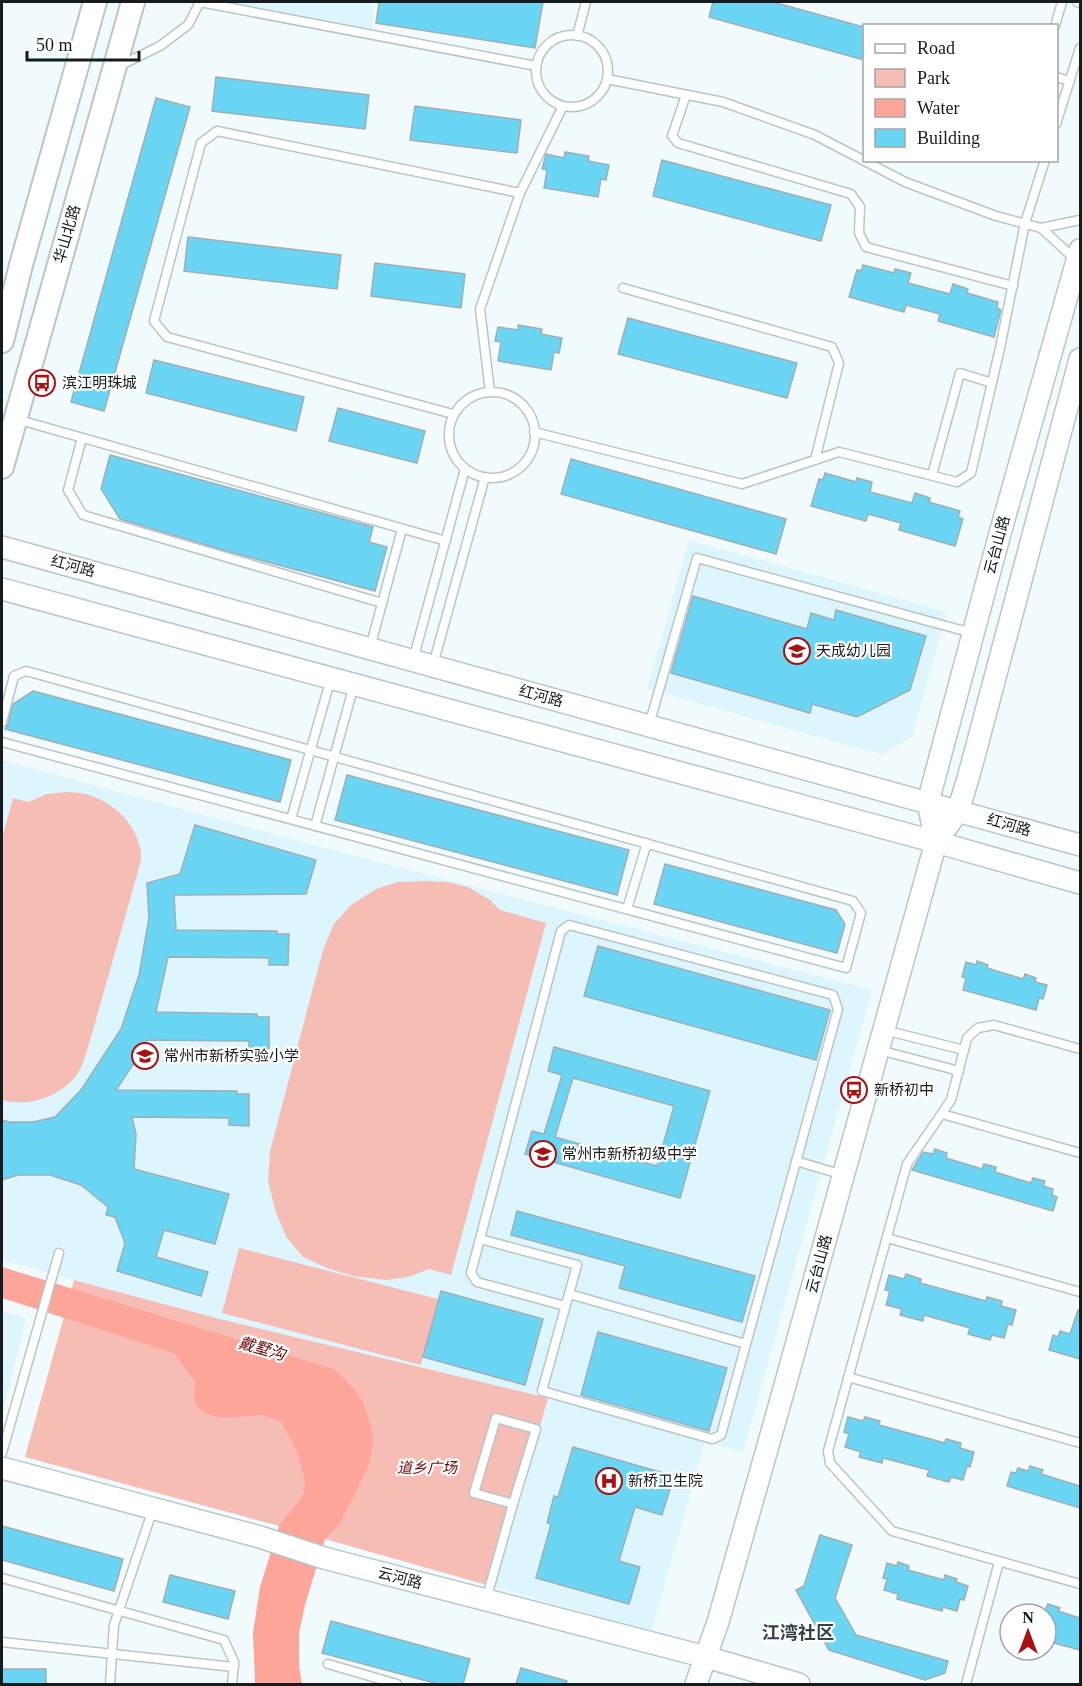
<svg xmlns="http://www.w3.org/2000/svg" width="1082" height="1686" font-family="'Times New Roman','Noto Sans SC',serif">
	<rect width="100%" height="100%" fill="#f1fbfe"/>
	<g fill="#ddf6fe">
		<polygon points="212,2 374,2 372,33"/>
		<polygon points="689,540 947,612 912,736 883,755 647,689"/>
		<polygon points="2,760 344,853 872,990 743,1452 705,1442 651,1632 494,1587 548,1398 216,1318 2,1260"/>
		<polygon points="2,1311 26,1318 2,1415"/>
	</g>
	<g fill="#f6bdb5">
		<path d="M66 792C73 793 82 792 89 795 116 804 136 824 141 852 142 859 139 868 137 875L87 1051C84 1059 81 1070 75 1077 57 1098 28 1107 2 1100V839L13 798 28 802 47 794Z"/>
		<polygon points="426,881 447,882 468,887 490,900 500,910 546,923 451,1275 429,1269 408,1277 386,1280 353,1276 327,1268 303,1257 287,1238 276,1213 268,1181 270,1151 323,950 334,924 351,905 376,889 398,882"/>
		<polygon points="239,1248 438,1299 421,1365 222,1313"/>
		<polygon points="74,1280 216,1318 548,1398 494,1587 279,1526 25,1457"/>
	</g>
	<polygon fill="#fda599" points="2,1267 333,1369 353,1387 363,1402 371,1426 373,1442 368,1467 340,1523 325,1539 305,1605 299,1633 299,1666 302,1684 255,1684 255,1682 253,1633 260,1587 279,1526 304,1494 305,1480 296,1449 281,1421 261,1415 225,1418 208,1415 199,1408 194,1399 195,1382 174,1353 2,1298"/>
	<g fill="#6bd6f4" stroke="#9faeb3" stroke-width="1.5" fill-rule="evenodd">
		<polygon points="379,2 543,2 535,48 376,23"/>
		<polygon points="713,2 773,2 864,27 864,60 709,17"/>
		<polygon points="216,77 369,95 365,129 212,111"/>
		<polygon points="156,98 190,107 104,411 71,402"/>
		<polygon points="415,106 521,120 517,153 410,140"/>
		<polygon points="565,152 589,156 588,161 609,165 606,180 601,179 598,197 544,188 547,170 542,169 546,154 564,158"/>
		<polygon points="662,160 831,205 821,241 653,196"/>
		<polygon points="188,237 341,255 337,289 184,271"/>
		<polygon points="375,263 465,274 461,308 371,296"/>
		<polygon points="863,265 894,273 895,269 911,273 908,283 950,294 953,284 968,289 967,293 998,302 997,308 1001,310 994,337 938,321 940,314 906,305 904,312 849,297 857,270 861,271"/>
		<polygon points="628,318 797,363 787,398 618,354"/>
		<polygon points="518,325 542,329 541,334 562,338 559,353 554,352 551,370 498,361 501,342 495,341 498,327 518,330"/>
		<polygon points="154,360 304,397 296,431 146,393"/>
		<polygon points="338,408 425,431 417,463 329,441"/>
		<polygon points="110,455 373,527 369,542 387,547 375,591 223,550 120,519 101,489"/>
		<polygon points="571,459 786,519 776,554 561,494"/>
		<polygon points="825,473 856,482 857,478 872,482 870,492 912,503 915,493 930,498 929,502 960,511 958,517 963,519 955,546 899,530 901,523 868,514 866,521 811,506 819,479 823,480"/>
		<polygon points="693,596 807,629 811,613 834,620 836,610 926,636 910,690 857,717 812,704 810,713 671,673"/>
		<polygon points="33,691 291,760 280,802 5,729 8,724 13,704"/>
		<polygon points="347,775 629,850 617,895 335,820"/>
		<polygon points="195,825 316,860 306,894 174,895 176,930 277,931 277,934 289,934 288,965 269,965 269,958 168,957 156,1012 257,1014 257,1017 269,1017 269,1048 249,1048 249,1041 147,1040 136,1060 116,1090 237,1091 237,1094 249,1094 249,1126 229,1125 229,1118 132,1117 136,1134 134,1169 229,1194 215,1244 164,1230 156,1257 208,1272 201,1296 117,1271 125,1243 115,1217 106,1215 108,1207 81,1185 50,1175 18,1175 2,1180 2,1120 9,1122 33,1122 55,1117 81,1090 121,1029 139,975 149,918 147,883 180,874"/>
		<polygon points="665,864 836,910 845,924 837,953 654,904"/>
		<polygon points="598,946 830,1010 816,1060 584,996"/>
		<polygon points="977,961 988,965 987,968 1023,979 1025,974 1036,978 1035,982 1047,985 1043,999 1039,998 1036,1010 963,990 966,978 962,977 966,962 976,965"/>
		<path d="M554 1047 710 1091 680 1198 525 1154 532 1131 544 1134 562 1075 548 1071ZM573 1078 674 1106 657 1166 555 1137Z"/>
		<polygon points="935,1149 947,1153 946,1158 982,1169 984,1164 996,1167 995,1172 1031,1183 1033,1178 1045,1181 1043,1186 1053,1189 1052,1195 1057,1197 1053,1211 912,1170 923,1152 933,1154"/>
		<polygon points="517,1211 755,1276 742,1322 619,1288 625,1266 511,1235"/>
		<polygon points="906,1274 921,1279 920,1283 986,1301 987,1297 1002,1301 1001,1306 1016,1310 1012,1325 1008,1324 1004,1338 992,1335 990,1340 968,1334 970,1328 924,1315 923,1321 900,1315 902,1309 886,1305 890,1291 885,1290 889,1275 904,1279"/>
		<polygon points="441,1291 543,1319 525,1385 423,1357"/>
		<polygon points="1078,1310 1080,1310 1080,1359 1049,1350 1053,1335 1058,1337 1060,1331 1070,1334"/>
		<polygon points="598,1332 727,1368 709,1431 581,1395"/>
		<polygon points="848,1417 863,1421 865,1417 880,1421 879,1425 945,1443 946,1439 961,1443 960,1448 974,1452 970,1467 967,1466 963,1480 951,1477 949,1482 927,1476 929,1470 883,1458 882,1463 859,1457 861,1452 845,1447 849,1434 844,1432"/>
		<polygon points="573,1447 674,1476 662,1515 635,1507 619,1561 640,1567 629,1604 536,1578 551,1524 547,1523 554,1496 558,1497"/>
		<polygon points="1030,1466 1043,1470 1041,1474 1080,1486 1080,1508 1007,1486 1011,1472 1016,1473 1018,1468 1028,1471"/>
		<polygon points="2,1526 123,1559 114,1591 2,1560"/>
		<polygon points="820,1535 852,1545 835,1598 856,1635 948,1661 945,1673 925,1680 829,1650 796,1590 804,1586"/>
		<polygon points="898,1562 909,1566 908,1570 944,1580 945,1575 957,1579 956,1582 968,1586 964,1600 960,1599 957,1611 943,1607 942,1611 897,1599 898,1594 884,1590 887,1579 883,1578 887,1563 897,1566"/>
		<polygon points="170,1575 235,1591 228,1619 163,1602"/>
		<polygon points="1048,1604 1060,1608 1058,1611 1080,1618 1080,1650 1050,1642 1049,1643 1046,1643 1046,1608"/>
		<polygon points="331,1621 470,1659 463,1684 438,1684 322,1653"/>
		<polygon points="521,1668 567,1681 566,1684 516,1684"/>
		<rect x="2" y="1669" width="44" height="15"/>
	</g>
	<g fill="none" stroke-linecap="round" stroke-linejoin="round">
		<defs>
			<g id="service">
				<polyline points="200,2 536,66"/>
				<polyline points="1077,2 1080,3"/>
				<polyline points="1055,26 1062,2"/>
				<circle cx="572" cy="71" r="36"/>
				<polyline points="577,36 586,2"/>
				<polyline points="119,66 160,46 188,25 200,2"/>
				<polyline points="1056,77 1070,81"/>
				<polyline points="607,79 723,102 815,135 905,182 996,216 1041,228"/>
				<polyline points="686,95 672,136 678,143 851,194 860,207 859,233 866,247 1013,286"/>
				<polyline points="1056,124 1080,48"/>
				<polyline points="1075,259 1041,228 1080,220"/>
				<polyline points="623,288 832,347 839,363 815,460"/>
				<polyline points="490,392 480,309 520,193 563,106"/>
				<circle cx="492" cy="435" r="43"/>
				<polyline points="453,414 167,337 154,321 201,143 217,131 520,193"/>
				<polyline points="16,419 446,541"/>
				<polyline points="534,432 742,484 839,452 957,482 971,473 1000,348 1025,223 1045,160"/>
				<polyline points="82,438 68,490 83,515 382,603"/>
				<polyline points="932,475 960,373 992,383"/>
				<polyline points="370,648 402,529"/>
				<polyline points="413,660 465,469"/>
				<polyline points="433,665 485,477"/>
				<polyline points="2,722 14,676 26,671 853,901 861,913 846,968 2,742"/>
				<polyline points="649,725 697,558 972,633"/>
				<polyline points="291,819 331,678"/>
				<polyline points="315,826 354,685"/>
				<polyline points="627,909 647,843"/>
				<polyline points="884,1030 964,1050"/>
				<polyline points="1080,1049 994,1025 978,1028 967,1038 951,1100 907,1164 828,1451 830,1463 892,1531 1080,1584"/>
				<polyline points="879,1050 959,1071"/>
				<polyline points="942,1114 1080,1153"/>
				<polyline points="796,1161 843,1175"/>
				<polyline points="887,1238 1080,1292"/>
				<polyline points="480,1239 577,1265 542,1391 712,1439 721,1435 838,1009 833,995 569,925 561,931 471,1273 477,1282 565,1306"/>
				<polyline points="569,1294 746,1344"/>
				<polyline points="848,1377 1080,1443"/>
				<polyline points="2,1453 59,1253"/>
				<polyline points="2,1578 224,1640 234,1662 232,1684"/>
				<polyline points="486,1600 513,1504 536,1429 496,1418 474,1493 513,1504"/>
				<polyline points="2,1642 234,1667"/>
				<polyline points="328,1664 397,1684"/>
				<polyline points="110,1684 114,1625 153,1509"/>
				<polyline points="966,1684 999,1562"/>
			</g>
			<g id="tertiary">
				<polyline points="2,547 1080,845"/>
				<polyline points="2,589 936,842 1080,883"/>
				<polyline points="936,842 928,802 999,537 1080,250"/>
				<polyline points="2,1468 260,1537 324,1558 706,1657 799,1684"/>
				<polyline points="696,1684 718,1622 775,1421 936,842 958,811 969,775 1080,359"/>
			</g>
			<g id="secondary">
				<polyline points="2,341 21,265 95,2"/>
				<polyline points="2,467 133,2"/>
			</g>
		</defs>
		<use href="#service" stroke="#b6c6cb" stroke-width="11"/>
		<use href="#tertiary" stroke="#b6c6cb" stroke-width="24"/>
		<use href="#secondary" stroke="#b6c6cb" stroke-width="26"/>
		<use href="#service" stroke="#fff" stroke-width="8"/>
		<use href="#tertiary" stroke="#fff" stroke-width="21"/>
		<use href="#secondary" stroke="#fff" stroke-width="22"/>
	</g>
	<defs>
		<symbol id="bus-ring" viewBox="-11 -11 22 22"><circle r="9.5" fill="#fff" stroke="#a61113" stroke-width="1.5"/><path d="M-5-6H5V4H4V6H2V4H-2V6H-4V4H-5ZM-3.5-4V0h7V-4ZM-3.5 1.2v1.5H-2V1.2ZM2 1.2v1.5H3.5V1.2Z" fill="#a61113"/></symbol>
		<symbol id="school-ring" viewBox="-11 -11 22 22"><circle r="9.5" fill="#fff" stroke="#a61113" stroke-width="1.5"/><path d="M0-5L7-2L0 1L-7-2ZM-4 1L0 2.5L4 1V4Q0 6-4 4Z" fill="#a61113"/></symbol>
		<symbol id="hospital-ring" viewBox="-11 -11 22 22"><circle r="9.5" fill="#fff" stroke="#a61113" stroke-width="1.5"/><path d="M-5-5h3v3.5h4V-5h3V5h-3V1.5h-4V5h-3Z" fill="#a61113"/></symbol>
	</defs>
	<g fill-rule="evenodd">
		<use href="#bus-ring" x="27" y="368" width="30" height="30"/>
		<use href="#school-ring" x="782" y="636" width="30" height="30"/>
		<use href="#school-ring" x="130" y="1041" width="30" height="30"/>
		<use href="#bus-ring" x="839" y="1075" width="30" height="30"/>
		<use href="#school-ring" x="528" y="1139" width="30" height="30"/>
		<use href="#hospital-ring" x="594" y="1466" width="30" height="30"/>
	</g>
	<g text-anchor="middle" stroke-width="4.5" stroke-linejoin="round" paint-order="stroke">
		<g font-size="15" fill="#161c1e" stroke="#fff">
			<text transform="translate(67 234) rotate(-74)" y="5">华山北路</text>
			<text transform="translate(997 545) rotate(-75)" y="5">云台山路</text>
			<text transform="translate(73 566) rotate(15)" y="5">红河路</text>
			<text transform="translate(541 696) rotate(15)" y="5">红河路</text>
			<text transform="translate(1009 825) rotate(16)" y="5">红河路</text>
			<text transform="translate(819 1264) rotate(-75)" y="5">云台山路</text>
			<text transform="translate(400 1578) rotate(15)" y="5">云河路</text>
		</g>
		<g font-size="15" fill="#161c1e" stroke="#fff" text-anchor="start">
			<text x="62" y="388">滨江明珠城</text>
			<text x="816" y="656">天成幼儿园</text>
			<text x="164" y="1061">常州市新桥实验小学</text>
			<text x="874" y="1095">新桥初中</text>
			<text x="562" y="1159">常州市新桥初级中学</text>
			<text x="628" y="1486">新桥卫生院</text>
		</g>
		<g font-size="15" font-style="italic" fill="#700507" stroke="#fff">
			<text x="427" y="1473">道乡广场</text>
		</g>
		<g font-size="16" font-style="italic" fill="#6c0003" stroke="#fff">
			<text transform="translate(262 1348) rotate(16)" y="6">戴墅沟</text>
		</g>
		<g font-size="18" font-weight="bold" fill="#344246" stroke="#fff">
			<text x="798" y="1639">江湾社区</text>
		</g>
	</g>
	<rect width="1082" height="1686" fill="none" stroke="#161c1e" stroke-width="6"/>
	<rect x="863" y="24" width="195" height="138" fill="#ffffff" stroke="#a2a4a5" stroke-width="1.5"/>
	<rect x="875" y="44" width="30" height="9" fill="#ffffff" stroke="#a2a4a5" stroke-width="1.5"/>
	<text x="917" y="54" font-size="18" fill="#161c1e">Road</text>
	<rect x="875" y="69" width="30" height="18" fill="#f6bdb5" stroke="#a2a4a5" stroke-width="1.5"/>
	<text x="917" y="84" font-size="18" fill="#161c1e">Park</text>
	<rect x="875" y="99" width="30" height="18" fill="#fda599" stroke="#a2a4a5" stroke-width="1.5"/>
	<text x="917" y="114" font-size="18" fill="#161c1e">Water</text>
	<rect x="875" y="129" width="30" height="18" fill="#6bd6f4" stroke="#a2a4a5" stroke-width="1.5"/>
	<text x="917" y="144" font-size="18" fill="#161c1e">Building</text>
	<g transform="translate(1028 1632)"><circle r="28" fill="#ffffff" stroke="#a2a4a5" stroke-width="1.5"/>
	<path d="M0-4.5L10 22L0 15L-10 22Z" fill="#a61113"/>
	<text y="-9" font-size="16" font-weight="bold" text-anchor="middle" fill="#161c1e">N</text>
	</g>
	<path d="M27 51v9h112v-9" fill="none" stroke="#161c1e" stroke-width="3"/>
	<text x="36" y="51" font-size="18" fill="#161c1e" stroke="#ffffff" stroke-width="4.5" paint-order="stroke">50 m</text>
</svg>
